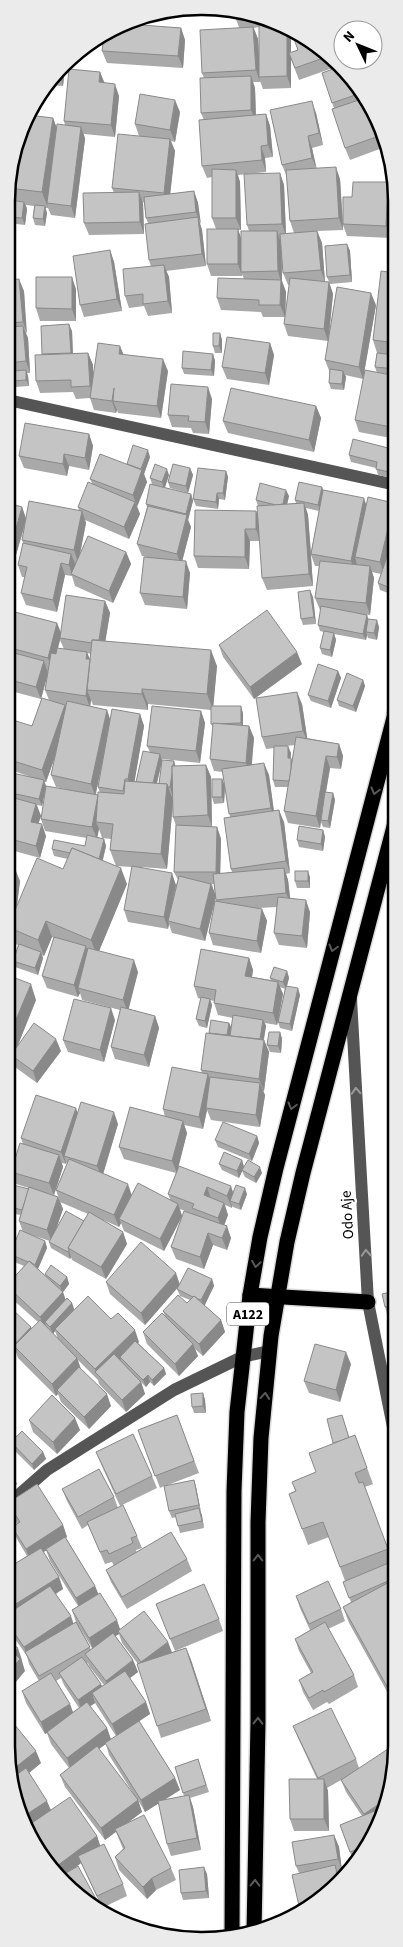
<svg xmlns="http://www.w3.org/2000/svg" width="403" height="1947" font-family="'Source Sans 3',sans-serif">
	<rect width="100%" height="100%" fill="#fff"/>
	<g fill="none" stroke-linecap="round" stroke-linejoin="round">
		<defs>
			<g id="highway">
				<polyline points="250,1295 368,1302"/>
				<polyline points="254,1932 258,1722 258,1522 261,1438 271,1336 287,1242 303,1173 396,819"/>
				<polyline points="232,1935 234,1491 237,1412 250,1295 260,1237 276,1168 396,710"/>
			</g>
		</defs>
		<use href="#highway" stroke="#dbdbdb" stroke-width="18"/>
		<g stroke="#555" stroke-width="12">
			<polyline points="8,400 396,485"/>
			<polyline points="351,999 368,1302 395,1437"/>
			<polyline points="7,1505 47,1470 174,1390 242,1357 269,1351"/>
		</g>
		<use href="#highway" stroke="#000" stroke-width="15"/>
	</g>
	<g fill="#a9a9a9" fill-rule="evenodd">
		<polygon points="224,8 223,17 182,11"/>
		<path d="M235 10 288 27 290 28 291 32V53L298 50 290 28 340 64 341 65 299 80 291 59V88L263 89 260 81V82H253L255 88 256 115 266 114 270 126 273 157 265 158 266 172 238 175 240 182 241 230H238L241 238 249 231 247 225 280 173 284 185 286 233H294L290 221 287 177 282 165 316 113 323 145 312 148 316 168 340 179 343 222 352 197 396 188V232L393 224 392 211 391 238 347 236 343 225V230L317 231 322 243 325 282H323H329L333 294 329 338 376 305 363 379 345 375 346 377 344 390 331 389 329 383 330 373 325 360 328 341 288 336 284 324 289 285H288L283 273 282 252V281L286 292 285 317H263L261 312 221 310 217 298 244 279 242 274V276H211L207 264 216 229 212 218V177L207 178 202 166 204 120 201 113 204 78 202 73 239 27 235 17ZM259 27V58L258 39 254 28Z"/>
		<polygon points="137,20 136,25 181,28 185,40 183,68 107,63 102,51 114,31"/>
		<polygon points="341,66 376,115 385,147 350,160 345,148 334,108 322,73"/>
		<polygon points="65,67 63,86 49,85"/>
		<polygon points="100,72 104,83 119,96 115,137 84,134 85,139 75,218 51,215 48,208 45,208 47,213 45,226 35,225 33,218 34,206 26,205 27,209 25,225 8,223 8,176 53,118 57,129 65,125 64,121"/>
		<polygon points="180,112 175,142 171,141 175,151 170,194 194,191 198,203 200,224 202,230 206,266 166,271 169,277 172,313 148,316 144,306 129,308 125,296 151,267 149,260 148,223 146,218 144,203 143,202 144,234 89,235 84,223 114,193 112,188 139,136 135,124"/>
		<polygon points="347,244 350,251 352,282 330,284 327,277"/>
		<polygon points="110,250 114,262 122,311 84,317 80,305"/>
		<polygon points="396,273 396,376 389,375 396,376 396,439 359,432 355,420 377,373 375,367 377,353 373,340"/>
		<polygon points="8,280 24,291 26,334 28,338 30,373 27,373 28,376 29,386 15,387 13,381 12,375 8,375"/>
		<polygon points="76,289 76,321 40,321 36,308"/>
		<polygon points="72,331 73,353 88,353 93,365 93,377 123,354 168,371 161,418 118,413 117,410 116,413 94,410 90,398 76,399 73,392 40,393 36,381 42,354"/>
		<polygon points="220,333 222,340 222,353 215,353 213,346"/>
		<polygon points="270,343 274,355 269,385 227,379 222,367"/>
		<polygon points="213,354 215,361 214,376 184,374 182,368"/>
		<polygon points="212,399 209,434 193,433 191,428 172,427 168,415"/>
		<polygon points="316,406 321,418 314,452 228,433 223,421"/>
		<polygon points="89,434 93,446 89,470 69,466 67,476 24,468 19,456"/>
		<polygon points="396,450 396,472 393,472 391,478 378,475 376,468 351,462 349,455"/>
		<polygon points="150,457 144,474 147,482 137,506 140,514 129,539 85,520 86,523 80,555 126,552 131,564 113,603 75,586 72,576 65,575 57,612 26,605 21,593 25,577 22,577 18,565 23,543 22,540 25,525 16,555 8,553 8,503 22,507 26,518 79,511 78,507 92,483 90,479 127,464"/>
		<polygon points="190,468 193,475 188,493 170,488 168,482"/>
		<polygon points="226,471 228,477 225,500 219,499 218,509 196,506 193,499"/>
		<polygon points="169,475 165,488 191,494 193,501 188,520 191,527 182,561 190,573 187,609 145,605 140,593 150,558 142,556 137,544 147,507 146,504 152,484 150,478"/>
		<path d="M322 487 323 490 366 506 390 551 396 596 380 590 378 583 381 574 372 572 374 578 370 615 360 614 367 615 368 619 379 627 377 640 368 638 367 635 366 640 334 634 336 640 332 657 322 654 320 648 324 632 320 631 318 625 321 610H320L315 598 319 566H315L311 555 313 586 267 590 262 578 260 541H250L249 569 198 568 194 556 256 511 258 517V506L256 500 289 496 287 504 296 503 295 500ZM306 508 319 511 311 552 308 515Z"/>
		<polygon points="313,597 316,624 303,625 301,619"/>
		<path d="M105 601 110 613 105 641 217 666 213 706 243 713V725L249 726 254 738 251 765 269 775 274 811 284 822 290 873 286 874 288 880 290 898 310 912 307 948 279 945 274 933 277 907 259 908 262 909 267 921 261 953 213 945 209 933 216 901V897L205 941 172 933 169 924 168 929 128 922 124 910 132 867 116 866 110 850 111 839 102 838 99 829 97 837 104 839 106 846 103 860 127 884 99 951 138 972 128 1009 155 1016 159 1028 149 1067 115 1059 111 1047 120 1010 82 1000 80 993 78 997 47 988 42 976 54 938 52 937 44 956 42 955 43 958 38 975 15 967 13 961 18 945 13 943 12 941 9 968H7V865L20 881 17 905 63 869 68 859 54 856 52 849 85 846 87 838 45 831 41 819 69 790 56 787 51 775 55 757 46 782H44L46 786 42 806 37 805 41 816 38 824 46 836 40 858 7 849V775L31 777 8 769 7 767V747L32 726 49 700 45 690 48 673 41 699 7 690V610L57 623 60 632ZM60 640 64 649 58 648ZM87 653 91 654 90 659H89ZM91 700 93 705 148 710V704L211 710V724L213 727 210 759 214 771 223 772 230 817 231 869 232 872 220 874 221 839 217 827H212L211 777 206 765 175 766 174 761H162V759L200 763 205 723 201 711 147 746 150 752 136 782H134L144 726 140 714 110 720 107 710 90 706ZM162 762 159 784 157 783ZM102 764 98 787 100 793 98 795 96 794ZM173 804V817L176 826 174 872 178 880 176 885 141 867 167 869ZM212 884H214L215 895Z"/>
		<polygon points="219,645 302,664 254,699 223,657"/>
		<polygon points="338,671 341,678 331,708 311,701 308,695"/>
		<polygon points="363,680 365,686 356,712 339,706 337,700"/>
		<path d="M302 704 307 738 339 744 343 756 341 769 330 768 326 792 333 793 335 800 330 828 323 827 321 822 320 828 288 823 284 811 288 787H275L273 780 274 748 266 749 262 737ZM295 745 292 760 290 758 291 753 286 746Z"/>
		<polygon points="222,779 225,786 224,803 214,804 212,797"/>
		<polygon points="323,830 325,837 323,851 299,847 297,840"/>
		<polygon points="310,877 310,888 297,888 295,881"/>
		<path d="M249 958 253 970 252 977 271 980 270 978 287 971 289 978 287 986 300 995 292 1031 280 1028 278 1022 277 1025 265 1023 266 1026 264 1040 269 1052 264 1091H263L265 1095 260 1127 211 1120 207 1110 203 1129 184 1125 187 1133 177 1170 233 1193 247 1194 241 1210 233 1207 232 1206V1208L225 1205 228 1215 224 1225 231 1238 227 1250 213 1245 204 1269 176 1259 171 1247 182 1217 164 1251 124 1231 121 1223 119 1227 101 1219 123 1232 127 1244 106 1279 72 1260 71 1257 70 1259 51 1248 49 1242 50 1241 31 1235 45 1241 47 1248 38 1269 46 1276 45 1274 67 1277 69 1284 63 1292 65 1299 72 1303 74 1309 111 1319 139 1342 138 1343 164 1368 166 1374 154 1386 150 1382 146 1387 141 1382 145 1394 126 1412 99 1384 98 1380 78 1360 81 1369 111 1406 89 1429 61 1402 58 1394 56 1396 18 1358 16 1352 15 1353 7 1344V1313L32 1328 38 1322 11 1298 7 1287V1285L24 1266 12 1261 10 1254 23 1232 19 1221 20 1215 7 1212V1192L29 1189V1188L16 1184 11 1172 23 1144 21 1138 78 1113 118 1124 103 1173 132 1195 170 1199 168 1194 176 1173 124 1159 119 1147 165 1117 163 1109 202 1073 201 1070 209 1033 229 1023 231 1028 233 1018 218 1015 214 1003V1001L210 1000 212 1005 207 1028 199 1026 196 1019 201 999 198 998 194 986ZM280 987 285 989 278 1022 283 994ZM66 1162 67 1164 56 1190 60 1202 88 1214 84 1221 55 1231 63 1209 58 1197 54 1195 63 1167 62 1163 66 1164ZM180 1209 192 1214 182 1216ZM55 1331 58 1339 53 1334Z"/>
		<polygon points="7,975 36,1000 18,1045 61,1051 37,1083 15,1067 11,1056 7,1055"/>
		<polygon points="115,1020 104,1062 68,1052 63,1040"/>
		<polygon points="280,1032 282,1039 281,1053 270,1052 267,1045"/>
		<polygon points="257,1136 259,1143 252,1161 218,1147 215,1140"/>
		<polygon points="242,1160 244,1167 262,1173 256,1183 245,1177 242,1171 239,1178 222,1170 219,1164"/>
		<polygon points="396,1236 395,1269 393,1262"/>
		<polygon points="212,1279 214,1286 204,1305 221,1320 225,1332 203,1356 195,1349 198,1356 179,1376 147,1344 143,1332 165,1316 163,1311 187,1303 190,1300 180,1296 177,1289 178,1287 145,1325 110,1294 106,1282 180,1284"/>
		<polygon points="395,1291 395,1312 387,1314 385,1307"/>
		<polygon points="351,1364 340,1402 309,1393 304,1381"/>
		<polygon points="203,1393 205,1400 206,1413 194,1413 192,1407"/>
		<polygon points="177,1415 199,1473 165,1486 194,1480 196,1487 204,1528 180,1533 176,1517 172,1518 169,1511 164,1486 160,1488 138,1430"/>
		<polygon points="342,1415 349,1437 355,1435 373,1484 365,1487 393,1565 392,1565 395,1573 395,1706 349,1623 343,1607 351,1602 343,1582 345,1581 329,1537 308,1545 289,1494 295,1491 292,1482 316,1472 333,1443"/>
		<polygon points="29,1420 80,1430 57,1454 33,1432"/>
		<polygon points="11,1442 43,1452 46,1459 34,1470 13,1449"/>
		<polygon points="96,1452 152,1476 157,1488 120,1506 101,1464"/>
		<polygon points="62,1489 114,1497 118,1508 137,1536 142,1548 136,1550 137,1553 187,1559 192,1571 127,1609 111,1582 106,1570 118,1564 114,1566 112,1562 105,1564 88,1525 82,1529 67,1501"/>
		<path d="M8 1503 63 1525 67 1537 66 1538 95 1586 98 1594 120 1629 168 1642 172 1652 186 1648 191 1660 211 1721 161 1738 138 1664 122 1643 119 1634 115 1636 133 1660 138 1672 130 1678 146 1702 150 1714 139 1721 175 1778 180 1790 164 1800 184 1796 175 1767 198 1759 209 1792 190 1798 193 1807 201 1850 171 1856 167 1844 159 1803 145 1812 138 1800 142 1812 127 1823 171 1868 176 1880 156 1890 147 1899 119 1870 115 1857 123 1849 116 1832 105 1840 65 1787 60 1775 69 1768 51 1744 47 1733 45 1734 26 1703 22 1691 39 1681 29 1664 27 1656 8 1629 6 1625V1569L27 1556 17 1539 12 1527 17 1524 12 1515ZM46 1550 50 1561 78 1606 72 1610 76 1622 73 1624 56 1594 63 1589 59 1577 43 1552ZM78 1625 92 1648 91 1650 90 1647ZM88 1663 89 1666 104 1685 102 1686 87 1664ZM61 1678 64 1685 79 1708 73 1712 70 1704 56 1681ZM95 1703 116 1736 111 1739 107 1728 90 1706ZM106 1744 109 1755 136 1798 99 1749Z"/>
		<polygon points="296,1596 341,1609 345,1621 328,1629 354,1675 358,1687 329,1704 327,1702 313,1710 303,1692 299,1680 311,1673 299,1651 295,1639 310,1630 300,1608"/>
		<polygon points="156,1604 219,1619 223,1631 175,1651"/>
		<polygon points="293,1726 356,1759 359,1768 371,1843 354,1863 340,1825 362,1816 346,1792 341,1780 327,1788 328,1791 329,1831 294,1831 290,1819 317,1779 298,1738"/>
		<polygon points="6,1746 41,1763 29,1773 51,1810 97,1836 100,1846 123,1884 127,1896 102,1908 81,1863 74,1869 100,1906 102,1911 63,1883"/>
		<polygon points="334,1835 339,1847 342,1871 337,1872 339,1877 299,1873 296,1866"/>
		<polygon points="207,1874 209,1898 183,1900 181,1893"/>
	</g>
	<g fill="#898989">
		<polygon points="220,8 224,8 223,17"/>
		<polygon points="137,20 136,32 132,22"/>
		<polygon points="287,26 290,28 291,32 291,88 287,76"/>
		<polygon points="253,27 258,39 260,77 259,77 260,82 256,70"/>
		<polygon points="181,28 185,40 183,68 178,56"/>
		<polygon points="65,67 63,86 59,74"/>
		<polygon points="100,72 105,84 99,82"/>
		<polygon points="251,76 255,88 256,122 251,110"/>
		<polygon points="115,84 119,96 115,137 111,125"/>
		<polygon points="175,100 180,112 175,142 170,130"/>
		<polygon points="312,101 316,113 323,145 319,133"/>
		<polygon points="266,114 270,126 273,157 268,145"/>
		<polygon points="53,118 59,134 47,203 48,208 42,192"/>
		<polygon points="81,127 85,139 75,218 71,206"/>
		<polygon points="308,136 312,148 317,170 312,158"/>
		<polygon points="170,139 175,151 169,205 164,193"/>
		<polygon points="261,146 265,158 266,172 262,160"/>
		<polygon points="336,167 340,179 343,230 339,218"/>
		<polygon points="236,170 240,182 241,230 236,218"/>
		<polygon points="280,173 284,185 286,236 282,224"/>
		<polygon points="388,182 392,194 391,238 386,226"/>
		<polygon points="194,191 198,203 201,224 196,212"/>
		<polygon points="139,192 143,204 144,234 140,222"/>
		<polygon points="24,202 27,209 25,225 22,218"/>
		<polygon points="45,206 47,213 45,226 43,219"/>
		<polygon points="198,217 202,230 206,266 202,254"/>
		<polygon points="238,229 242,241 241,272 242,276 238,264"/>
		<polygon points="277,231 281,243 282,281 286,292 285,317 280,305 281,282 278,271"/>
		<polygon points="317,231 322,243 325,282 321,270"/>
		<polygon points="347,244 350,251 352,282 350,275"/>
		<polygon points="110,250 114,262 122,311 117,299"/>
		<polygon points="164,265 169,277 172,313 168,301"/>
		<polygon points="72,277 76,289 76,321 72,309"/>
		<polygon points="19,279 24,291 27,334 23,322"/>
		<polygon points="329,282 333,294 328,341 324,329"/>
		<polygon points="371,293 376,305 363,379 359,367"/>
		<polygon points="69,324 72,331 73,360 71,354"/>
		<polygon points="23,326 28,338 30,373 26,361"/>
		<polygon points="220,333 222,340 222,353 219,346"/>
		<polygon points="270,343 274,355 269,385 265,373"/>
		<polygon points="120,346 125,358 119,354"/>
		<polygon points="88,353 93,365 94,398 90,386"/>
		<polygon points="213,354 215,361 214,376 211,370"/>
		<polygon points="163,359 168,371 161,418 157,406"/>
		<polygon points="26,370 28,376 29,386 26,380"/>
		<polygon points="343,371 346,377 344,390 342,384"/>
		<polygon points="208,387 212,399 209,434 205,422"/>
		<polygon points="114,388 113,401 117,410 116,413 112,401"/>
		<polygon points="316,406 321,418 314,452 309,440"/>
		<polygon points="8,418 11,427 8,444"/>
		<polygon points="89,434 93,446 89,470 85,458"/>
		<polygon points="148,450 150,457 144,474 147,482 137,507 133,495"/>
		<polygon points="64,454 69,466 67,476 63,464"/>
		<polygon points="391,465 393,472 391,478 389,472"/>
		<polygon points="190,468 193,475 188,493 186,486"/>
		<polygon points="167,469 169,475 164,489 162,482"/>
		<polygon points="226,471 228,477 225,500 223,493"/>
		<polygon points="322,487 324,493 320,511 318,505"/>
		<polygon points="286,490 289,496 285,513 282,506"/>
		<polygon points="217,493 219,499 218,509 216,502"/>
		<polygon points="191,494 193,501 188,520 191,527 181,566 177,554 187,516 186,514"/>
		<polygon points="364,498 368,510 355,557 357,565 356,573 351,561"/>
		<polygon points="135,502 140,514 129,539 124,527"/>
		<polygon points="304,503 308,515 313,586 309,574"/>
		<polygon points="394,503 396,509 396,523 384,574 380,562"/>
		<polygon points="22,507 26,519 16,555 12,543"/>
		<polygon points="82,511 86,523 78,562 74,550"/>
		<polygon points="256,511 260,523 260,541 256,529"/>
		<polygon points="245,529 250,541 249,569 245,557"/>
		<polygon points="126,552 131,564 113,603 109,591"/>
		<polygon points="71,554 76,566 72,575 69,565"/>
		<polygon points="9,558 14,570 7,588 7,564"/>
		<polygon points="186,561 190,573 187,609 183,597"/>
		<polygon points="61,563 65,575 57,612 53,600"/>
		<polygon points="370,566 374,578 370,615 366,603"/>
		<polygon points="396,581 396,596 393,589"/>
		<polygon points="310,590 313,597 316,624 314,617"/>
		<polygon points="105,601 110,613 103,656 99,644"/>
		<polygon points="367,615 369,622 366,632 367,635 366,640 363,634"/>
		<polygon points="377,620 379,627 377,640 374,633"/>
		<polygon points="57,623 62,635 60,638 60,640 52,670 48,658"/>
		<polygon points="334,633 336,640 332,657 330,650"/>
		<polygon points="211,650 217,666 213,710 207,694"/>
		<polygon points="87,652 91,662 87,690 91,700 90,708 86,696"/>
		<polygon points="297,652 302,664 254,699 250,687"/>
		<polygon points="44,661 48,673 41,699 36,687"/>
		<polygon points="338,671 341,678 331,708 328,701"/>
		<polygon points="363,680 365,686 356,712 353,706"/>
		<polygon points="142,689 148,704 148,710 142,694"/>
		<polygon points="297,692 302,704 308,743 303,731"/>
		<polygon points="65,705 69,717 46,782 42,770"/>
		<polygon points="241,706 243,713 243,730 241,723"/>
		<polygon points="107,710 111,722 95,796 91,784"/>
		<polygon points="201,711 205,723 200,763 196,751"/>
		<polygon points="140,714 144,726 133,791 128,779"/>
		<polygon points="249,726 254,738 251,775 246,763"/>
		<polygon points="339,744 343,756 341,769 337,757"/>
		<polygon points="288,746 291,753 290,765 288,758"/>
		<polygon points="160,754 162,761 154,795 152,788"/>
		<polygon points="326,756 330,768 321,820 320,828 316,816"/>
		<polygon points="174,761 176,768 172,794 170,787"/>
		<polygon points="264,763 269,775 275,820 271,808"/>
		<polygon points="206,765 211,777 212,827 208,815"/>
		<polygon points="222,779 225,786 224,803 222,797"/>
		<polygon points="44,780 46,786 42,806 39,799"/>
		<polygon points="167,784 173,800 167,869 161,854"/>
		<polygon points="333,793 335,800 330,828 328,821"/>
		<polygon points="98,795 96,822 99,829 97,839 92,827"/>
		<polygon points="36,804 41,816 35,834 31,822"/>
		<polygon points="279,810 284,822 290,873 286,861"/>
		<polygon points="42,824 46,836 40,858 36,846"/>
		<polygon points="217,827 221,839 220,884 216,872"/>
		<polygon points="323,830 325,837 323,851 321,844"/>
		<polygon points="104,839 106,846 101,866 99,860"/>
		<polygon points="14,866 20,881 14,930 8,927 12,941 9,968 7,963 7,922"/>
		<polygon points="121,868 127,884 97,956 91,940"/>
		<polygon points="284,868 288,880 291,905 286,893"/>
		<polygon points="308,871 310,877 310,888 308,881"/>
		<polygon points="172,873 176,885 168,921 169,924 168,929 164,917"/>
		<polygon points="211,884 216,896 205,941 200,929"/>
		<polygon points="306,900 310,912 307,948 302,936"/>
		<polygon points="262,909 267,921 261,953 257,941"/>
		<polygon points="46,921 52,937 44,956 38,940"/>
		<polygon points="86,946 90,958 78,988 80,993 78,997 74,985"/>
		<polygon points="41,952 43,958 38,975 35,968"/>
		<polygon points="249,958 253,970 250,988 245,976"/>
		<polygon points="134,960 138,972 128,1012 123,1000"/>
		<polygon points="287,971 289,978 286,989 283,982"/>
		<polygon points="278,982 283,994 277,1025 273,1013"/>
		<polygon points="31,984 36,1000 13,1057 7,1041"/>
		<polygon points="298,988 300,995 292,1031 290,1024"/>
		<polygon points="210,999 212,1005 207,1028 205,1021"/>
		<polygon points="111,1008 115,1020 104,1062 100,1050"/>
		<polygon points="155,1016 159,1028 149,1067 144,1055"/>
		<polygon points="263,1020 266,1026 262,1048 260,1042"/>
		<polygon points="229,1023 232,1029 230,1038 227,1039"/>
		<polygon points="280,1032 282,1039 281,1053 278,1046"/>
		<polygon points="56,1039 61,1051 37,1083 33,1071"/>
		<polygon points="264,1040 269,1052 264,1091 259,1079"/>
		<polygon points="7,1074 9,1080 7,1087"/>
		<polygon points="208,1074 212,1086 206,1108 207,1110 203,1129 199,1117"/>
		<polygon points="260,1083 265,1095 260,1127 256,1115"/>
		<polygon points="76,1108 80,1120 64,1156 66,1162 66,1164 61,1152"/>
		<polygon points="114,1112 118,1124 102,1178 97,1166"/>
		<polygon points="183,1121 187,1133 177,1173 172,1161"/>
		<polygon points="257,1136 259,1143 252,1161 249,1154"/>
		<polygon points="59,1155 63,1167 54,1195 49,1183"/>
		<polygon points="242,1160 244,1167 239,1178 237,1171"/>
		<polygon points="260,1167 262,1173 256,1183 254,1177"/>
		<polygon points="128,1184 132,1196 119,1219 121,1223 119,1227 114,1215"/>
		<polygon points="231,1186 235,1198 230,1201 232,1206 232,1208 227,1196"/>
		<polygon points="207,1187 211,1199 204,1195"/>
		<polygon points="245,1188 247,1194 241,1210 239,1204"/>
		<polygon points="58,1197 63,1209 52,1242 47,1230"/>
		<polygon points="224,1203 228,1215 222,1231 218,1218"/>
		<polygon points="178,1204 182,1216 164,1251 160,1239"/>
		<polygon points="227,1226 231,1238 227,1250 222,1238"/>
		<polygon points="123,1232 127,1244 106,1279 101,1267"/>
		<polygon points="208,1233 213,1245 204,1269 200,1257"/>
		<polygon points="45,1241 47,1248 37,1271 35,1265"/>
		<polygon points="69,1250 71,1257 70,1259 68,1252"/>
		<polygon points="176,1273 180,1285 145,1325 141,1313"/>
		<polygon points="67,1277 69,1284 63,1292 67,1304 45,1322 46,1327 45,1329 40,1317 62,1292 60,1286"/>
		<polygon points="212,1279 214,1286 204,1307 201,1300"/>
		<polygon points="72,1303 74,1309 55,1329 55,1331 53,1334 50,1327"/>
		<polygon points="221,1320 225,1332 203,1356 199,1344"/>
		<polygon points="31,1327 33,1333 14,1346 16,1352 15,1353 13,1346"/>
		<polygon points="135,1330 139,1342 122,1359 120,1357 121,1360 96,1373 95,1369"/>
		<polygon points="193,1344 198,1356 179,1376 175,1364"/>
		<polygon points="346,1352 351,1364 340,1402 336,1390"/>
		<polygon points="77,1358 81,1370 57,1390 58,1394 56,1396 52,1384"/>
		<polygon points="164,1368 166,1374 154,1386 152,1380"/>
		<polygon points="148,1375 150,1382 146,1387 143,1380"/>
		<polygon points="141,1382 145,1394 126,1412 122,1400"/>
		<polygon points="203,1393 205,1400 206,1413 203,1406"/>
		<polygon points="107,1394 111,1406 89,1429 84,1417"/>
		<polygon points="75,1418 80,1430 57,1454 53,1442"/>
		<polygon points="43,1452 46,1459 34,1470 32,1464"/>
		<polygon points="14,1477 17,1484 7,1494 7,1485"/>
		<polygon points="194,1480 196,1487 201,1512 199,1505"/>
		<polygon points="199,1508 202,1515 204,1528 202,1521"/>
		<polygon points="63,1525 67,1537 30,1561 26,1549"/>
		<polygon points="59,1577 63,1589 8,1623 6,1621 6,1610"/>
		<polygon points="95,1586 100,1598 80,1610 76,1598"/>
		<polygon points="71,1616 75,1628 27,1656 24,1647"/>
		<polygon points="117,1620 121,1632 118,1631 119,1634 93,1650 89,1638"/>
		<polygon points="168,1642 172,1654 146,1674 141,1662"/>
		<polygon points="18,1648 22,1660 22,1661 25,1671 6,1694 6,1676 14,1653"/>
		<polygon points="186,1648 191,1660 211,1721 206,1709"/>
		<polygon points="133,1660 138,1672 110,1693 106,1681"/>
		<polygon points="101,1684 106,1696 92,1693 95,1703 82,1712 78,1700"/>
		<polygon points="146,1702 150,1714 117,1736 112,1724"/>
		<polygon points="70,1704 74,1716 45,1734 41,1722"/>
		<polygon points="107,1728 111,1740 71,1770 67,1758"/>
		<polygon points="36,1751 41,1763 14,1785 11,1771"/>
		<polygon points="175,1778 180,1790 145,1812 141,1800"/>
		<polygon points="324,1779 328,1791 329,1831 324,1819"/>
		<polygon points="189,1795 193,1807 201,1850 197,1838"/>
		<polygon points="138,1800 142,1812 105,1840 101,1828"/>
		<polygon points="385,1800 379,1819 368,1826 364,1814"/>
		<polygon points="47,1801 52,1813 27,1829 21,1818"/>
		<polygon points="334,1835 339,1847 342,1871 338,1859"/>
		<polygon points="97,1836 101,1848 78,1856 81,1863 60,1879 53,1869"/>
		<polygon points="335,1865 339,1877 340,1881 339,1882"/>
		<polygon points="204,1867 207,1874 209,1898 206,1891"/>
		<polygon points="152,1878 156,1890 147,1899 143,1887"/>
	</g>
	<g fill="#c4c4c4" stroke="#898989">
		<polygon points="235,10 252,16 235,17"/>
		<polygon points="259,20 266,20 287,26 287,76 259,77"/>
		<polygon points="129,24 181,28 178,56 102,51 104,36 111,32 114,33 114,31"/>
		<polygon points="253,27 256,70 202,73 200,30"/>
		<polygon points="290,28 329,56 295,68 289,53 298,50"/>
		<polygon points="341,66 361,93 332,103 322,73"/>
		<polygon points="69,69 100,72 99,82 115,84 111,125 64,121"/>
		<polygon points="251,76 251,110 201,113 200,78"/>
		<polygon points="140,94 175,100 170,130 135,124"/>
		<polygon points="365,98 376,114 382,135 345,148 332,109"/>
		<polygon points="312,101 319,133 308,136 312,158 282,165 270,110"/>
		<polygon points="266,114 268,145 261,146 262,160 202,166 199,120"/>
		<polygon points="28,115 53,118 42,192 8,188 8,176"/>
		<polygon points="57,124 81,127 71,206 47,203"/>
		<polygon points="118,134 170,139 164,193 112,188"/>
		<polygon points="336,167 339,218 290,221 286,170"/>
		<polygon points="212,169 236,170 236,218 212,218"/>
		<polygon points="280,173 282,224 247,225 244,174"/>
		<polygon points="393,176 396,188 396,223 393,224 388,177"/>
		<polygon points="353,182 388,182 386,226 343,224 343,197 352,197"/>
		<polygon points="194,191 196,212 146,218 144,197"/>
		<polygon points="139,192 140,222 84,223 83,193"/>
		<polygon points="8,200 24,202 22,218 8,217"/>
		<polygon points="35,205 45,206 43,219 33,218"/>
		<polygon points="198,217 202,254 149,260 145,224"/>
		<rect x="207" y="229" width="31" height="35"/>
		<polygon points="241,231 277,231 278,271 241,272"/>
		<polygon points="317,231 321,270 283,273 280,234"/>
		<polygon points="347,244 350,275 327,277 325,246"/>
		<polygon points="110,250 117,299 80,305 73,256"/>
		<polygon points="164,265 168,301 143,304 143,294 125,296 123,269"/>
		<polygon points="381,271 396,273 396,343 373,340"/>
		<polygon points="36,277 72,277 72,309 36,308"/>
		<polygon points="218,278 281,280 280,305 259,305 259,300 217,298"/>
		<polygon points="290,278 329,282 324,329 284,324"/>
		<polygon points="19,279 23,322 8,323 8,280"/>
		<polygon points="337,287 371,293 359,367 325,360"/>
		<polygon points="69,324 71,353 42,354 41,326"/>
		<polygon points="23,326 26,361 8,363 8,327"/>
		<polygon points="213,333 220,333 219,346 213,346"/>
		<polygon points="227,337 270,343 265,373 222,367"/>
		<polygon points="98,343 120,346 119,354 163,359 157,406 113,401 114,388 112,401 90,398"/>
		<polygon points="183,351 213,354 211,370 182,368"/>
		<polygon points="88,353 90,386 71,387 71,380 36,381 35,355"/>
		<polygon points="377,353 396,355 396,369 375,367"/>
		<polygon points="330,369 343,371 342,384 329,383"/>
		<polygon points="26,370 26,380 13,381 12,371"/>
		<polygon points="365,370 396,376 396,428 355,420"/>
		<polygon points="171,384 208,387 205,422 188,421 189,416 168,415"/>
		<polygon points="231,388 316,406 309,440 223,421"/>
		<polygon points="25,423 89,434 85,458 64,454 63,464 19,456"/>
		<polygon points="353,439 396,450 396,466 391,465 389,472 376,469 377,462 349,455"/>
		<polygon points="133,445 148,450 141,469 127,464"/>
		<polygon points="100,454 142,470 133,495 90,479"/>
		<polygon points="155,464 167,469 162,482 150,478"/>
		<polygon points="173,464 190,468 186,486 168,482"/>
		<polygon points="198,468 226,471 223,493 217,493 216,502 193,499"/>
		<polygon points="88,482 135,502 124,527 78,507"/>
		<polygon points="299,482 322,487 318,505 295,500"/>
		<polygon points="260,483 286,490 283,504 276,505 256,500"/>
		<polygon points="150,484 191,494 186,514 146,504"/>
		<polygon points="323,490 364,498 351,561 311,554"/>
		<polygon points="368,497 394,503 380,562 355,557"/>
		<polygon points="29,501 82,511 74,550 22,540"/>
		<polygon points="8,503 22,507 12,543 8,542"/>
		<polygon points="304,503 309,574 262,578 257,506"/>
		<polygon points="148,506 187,515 177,554 137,544"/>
		<polygon points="195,510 256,511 256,529 245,529 245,557 194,556"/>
		<polygon points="88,536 126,552 109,591 71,574"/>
		<polygon points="23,543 71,554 69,565 61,563 53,600 21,593 27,567 18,565"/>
		<polygon points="389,551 396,553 396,581 393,589 378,583"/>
		<polygon points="144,557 186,561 183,597 140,593"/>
		<polygon points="320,561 370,566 366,603 315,598"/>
		<polygon points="310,590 314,617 301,619 298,592"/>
		<polygon points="66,595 105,601 99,640 92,640 92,643 60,638"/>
		<polygon points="321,606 367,615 363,634 318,625"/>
		<polygon points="7,610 57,623 48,658 7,647"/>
		<polygon points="267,610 297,652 250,687 219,645"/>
		<polygon points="368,619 377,620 374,633 366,632"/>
		<polygon points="324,631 334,633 330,650 320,648"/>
		<polygon points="92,640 211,650 207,694 142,689 142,694 87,690"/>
		<polygon points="57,648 87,652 86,659 90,659 86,696 45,690 51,653 56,654"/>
		<polygon points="7,651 44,661 36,687 7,679"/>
		<polygon points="318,664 338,671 328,701 308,695"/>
		<polygon points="347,673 363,680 353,706 337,700"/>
		<polygon points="297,692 303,731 262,737 256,698"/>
		<polygon points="42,698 65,705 42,770 7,759 7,747 16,721 32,726"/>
		<polygon points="67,701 107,710 91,784 51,775"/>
		<polygon points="152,706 201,711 196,751 147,746"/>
		<polygon points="211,706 241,706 241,723 211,724"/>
		<polygon points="112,709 140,714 128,779 125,779 123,791 98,787"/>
		<polygon points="213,723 249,726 246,763 210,759"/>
		<polygon points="296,737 339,744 337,757 326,756 316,816 284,811"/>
		<polygon points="274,746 288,746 288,758 291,758 291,768 289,781 273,780"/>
		<polygon points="143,751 160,754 153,783 136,782"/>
		<polygon points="162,760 174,761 173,766 172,766 172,774 170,787 168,787 167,784 159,784"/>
		<polygon points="264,763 271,808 229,814 222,769"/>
		<polygon points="206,765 208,815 173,817 172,766"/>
		<polygon points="8,772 44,780 39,799 7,792"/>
		<rect x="212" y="779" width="10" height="18"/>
		<polygon points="125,781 167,784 161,854 110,850 113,824 96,822 98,792 124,794"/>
		<polygon points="46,786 98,795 92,827 41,819"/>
		<polygon points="325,792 333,793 328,821 321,820"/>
		<polygon points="7,796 36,804 31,822 42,824 36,846 7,838"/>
		<polygon points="279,810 286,861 231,869 224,818"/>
		<polygon points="176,825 217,827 216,872 174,872"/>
		<polygon points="299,826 323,830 321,844 297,840"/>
		<polygon points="87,835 104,839 99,859 72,848 70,853 52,849 54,840 85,846"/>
		<polygon points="72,848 121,868 91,940 46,921 38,940 8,927 37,858 63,869"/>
		<polygon points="7,865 14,866 7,922"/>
		<polygon points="132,866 172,873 164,917 124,910"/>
		<polygon points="284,868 286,893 216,900 213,874"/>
		<rect x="295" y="871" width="13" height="10"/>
		<polygon points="179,876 211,884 200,929 168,921"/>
		<polygon points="278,897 306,900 302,936 274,933"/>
		<polygon points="215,901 262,909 257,941 209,933"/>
		<polygon points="54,937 86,946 74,985 42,976"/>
		<polygon points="19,944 41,952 35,968 13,961"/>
		<polygon points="88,948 134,960 123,1000 78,988"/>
		<polygon points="201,949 249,958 245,976 278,982 273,1013 214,1003 216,990 194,986"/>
		<polygon points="274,967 287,971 283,982 270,978"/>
		<polygon points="7,975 31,984 7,1041"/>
		<polygon points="286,986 298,988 290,1024 278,1022"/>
		<polygon points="201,997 210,999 205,1021 196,1019"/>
		<polygon points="74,999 111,1008 100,1050 63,1040"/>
		<polygon points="121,1007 155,1016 144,1055 111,1047"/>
		<polygon points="233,1015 263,1020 260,1039 230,1036"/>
		<polygon points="211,1020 229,1023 227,1035 209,1033"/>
		<polygon points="34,1023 56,1039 33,1071 11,1055"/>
		<polygon points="269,1032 280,1032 278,1046 267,1045"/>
		<polygon points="206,1033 264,1040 259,1079 201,1070"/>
		<polygon points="172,1067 208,1074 199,1117 163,1109"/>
		<polygon points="210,1077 260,1083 256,1115 206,1108"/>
		<polygon points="36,1095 76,1108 61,1152 21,1138"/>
		<polygon points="81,1102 114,1112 97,1166 64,1156"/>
		<polygon points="130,1107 183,1121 172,1161 119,1147"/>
		<polygon points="223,1122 257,1136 249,1154 215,1140"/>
		<polygon points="20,1143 59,1155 49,1183 11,1172"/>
		<polygon points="224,1152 242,1160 237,1171 219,1164"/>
		<polygon points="69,1159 128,1184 114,1215 56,1190"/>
		<polygon points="248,1160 260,1167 254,1177 242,1170"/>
		<polygon points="179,1166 231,1186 227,1196 207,1187 204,1195 224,1203 218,1218 192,1208 194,1204 168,1194"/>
		<polygon points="138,1183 178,1204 160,1239 119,1219"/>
		<polygon points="9,1184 29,1189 22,1210 7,1206 7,1192"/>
		<polygon points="236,1185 245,1188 239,1204 230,1201"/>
		<polygon points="29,1187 58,1197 47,1230 19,1221"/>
		<polygon points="66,1211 84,1221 68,1248 69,1250 68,1252 49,1242"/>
		<polygon points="184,1211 227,1226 222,1238 208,1233 200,1257 171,1247"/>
		<polygon points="89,1212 123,1232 101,1267 68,1248"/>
		<polygon points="20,1230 45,1241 35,1265 29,1261 28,1262 10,1254"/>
		<polygon points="391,1236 396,1236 396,1262 393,1262"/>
		<polygon points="141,1242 176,1273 141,1313 106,1282"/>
		<polygon points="29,1261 63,1292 40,1317 7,1286 7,1285"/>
		<polygon points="51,1265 67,1277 60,1286 45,1274"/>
		<polygon points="188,1268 212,1279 201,1300 198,1299 194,1296 193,1297 177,1289"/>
		<polygon points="395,1291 395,1305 385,1307 382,1294"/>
		<polygon points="178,1295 187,1303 194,1296 221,1320 199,1344 163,1311"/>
		<polygon points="88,1296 111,1319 118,1313 135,1330 95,1369 55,1329"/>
		<polygon points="67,1298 72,1303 50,1327 45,1322"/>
		<polygon points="11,1308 31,1327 13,1346 7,1340 7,1313"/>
		<polygon points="162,1313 193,1344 175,1364 143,1332"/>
		<polygon points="40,1320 77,1358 52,1384 14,1346"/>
		<polygon points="135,1341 164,1368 152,1380 148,1375 143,1380 120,1357"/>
		<polygon points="315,1344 346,1352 336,1390 304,1381"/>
		<polygon points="114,1354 141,1382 122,1400 95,1372"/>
		<polygon points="79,1367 107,1394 84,1417 57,1390"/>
		<polygon points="203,1393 203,1406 192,1407 191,1394"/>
		<polygon points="52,1395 75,1418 53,1442 29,1420"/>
		<polygon points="177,1415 194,1461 155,1476 138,1430"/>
		<polygon points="342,1415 349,1438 333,1443 327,1419"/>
		<polygon points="22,1431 43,1452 32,1464 11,1442"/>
		<polygon points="133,1434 152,1476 116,1494 96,1452"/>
		<polygon points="355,1435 367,1468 355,1473 359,1483 363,1482 388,1549 340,1567 323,1522 302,1529 289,1494 296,1491 292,1482 316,1472 309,1453"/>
		<polygon points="7,1469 14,1477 7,1485"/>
		<polygon points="99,1469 114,1497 78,1517 62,1489"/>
		<polygon points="194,1480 199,1505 169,1511 164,1486"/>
		<polygon points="37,1484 63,1525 26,1549 12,1527 20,1522 8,1503"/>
		<polygon points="123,1505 137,1536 131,1538 133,1543 109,1554 107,1550 100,1552 87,1522"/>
		<polygon points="199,1508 202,1521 178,1526 175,1514"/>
		<polygon points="171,1532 187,1559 122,1597 106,1570"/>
		<polygon points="65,1537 95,1586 76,1598 46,1549"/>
		<polygon points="41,1548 59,1577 6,1610 6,1569"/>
		<polygon points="391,1562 395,1573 395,1578 349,1598 343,1582"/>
		<polygon points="395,1579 395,1701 343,1607"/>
		<polygon points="328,1581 341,1609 309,1624 296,1596"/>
		<polygon points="204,1584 219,1619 170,1639 156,1604"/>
		<polygon points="50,1586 71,1616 24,1647 6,1621 6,1615"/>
		<polygon points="100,1593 117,1620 89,1638 72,1610"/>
		<polygon points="144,1611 168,1642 141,1662 118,1631"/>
		<polygon points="76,1622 90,1647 39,1676 25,1652"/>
		<polygon points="325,1622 354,1675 324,1692 323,1690 309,1698 299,1680 313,1672 295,1639"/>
		<polygon points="113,1633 133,1660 106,1681 85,1654"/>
		<polygon points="6,1639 18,1648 14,1653 20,1659 6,1676"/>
		<polygon points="186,1648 206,1709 157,1726 137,1664"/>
		<polygon points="82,1657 101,1684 78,1700 59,1673"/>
		<polygon points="125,1671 146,1702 112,1724 92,1693"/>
		<polygon points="51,1673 70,1704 41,1722 22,1691"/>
		<polygon points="87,1702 107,1728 67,1758 47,1732"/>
		<polygon points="331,1708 356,1759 318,1778 293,1726"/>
		<polygon points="6,1714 36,1751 11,1771 6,1746"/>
		<polygon points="139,1721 175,1778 141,1800 105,1743"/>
		<polygon points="97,1746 138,1800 101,1828 60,1775"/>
		<polygon points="391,1747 395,1754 395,1771 385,1800 364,1814 341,1780"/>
		<polygon points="198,1759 206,1785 183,1793 175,1767"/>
		<polygon points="26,1768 47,1801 21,1818 13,1777"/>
		<polygon points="289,1779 324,1779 324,1819 290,1819"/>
		<polygon points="189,1795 197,1838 167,1844 158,1801"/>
		<polygon points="70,1797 97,1836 53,1869 26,1827"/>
		<polygon points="382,1808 371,1843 369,1845 350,1852 340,1825"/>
		<polygon points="144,1815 171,1868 152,1878 143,1887 115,1857 125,1848 115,1829"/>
		<polygon points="334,1835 338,1859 296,1866 292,1842"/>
		<polygon points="104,1844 123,1884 97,1896 78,1856"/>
		<polygon points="335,1865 339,1882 330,1892 300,1910 292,1875"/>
		<polygon points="78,1866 100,1906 97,1908 63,1883 59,1877"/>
		<polygon points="204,1867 206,1891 181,1893 179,1870"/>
	</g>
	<defs><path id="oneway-chevron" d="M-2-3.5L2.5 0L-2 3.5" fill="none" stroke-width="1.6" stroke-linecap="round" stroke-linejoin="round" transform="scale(1.25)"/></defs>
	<g stroke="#595959">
		<use href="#oneway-chevron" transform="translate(375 791) rotate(105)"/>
		<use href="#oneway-chevron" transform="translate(333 948) rotate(105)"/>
		<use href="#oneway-chevron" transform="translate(292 1106) rotate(105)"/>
		<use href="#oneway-chevron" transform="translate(256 1264) rotate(99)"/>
		<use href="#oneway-chevron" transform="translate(265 1396) rotate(-85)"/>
		<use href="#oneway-chevron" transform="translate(258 1558) rotate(-90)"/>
		<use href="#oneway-chevron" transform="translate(258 1721) rotate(-89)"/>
		<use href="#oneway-chevron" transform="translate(255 1883) rotate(-89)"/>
	</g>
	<g stroke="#999">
		<use href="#oneway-chevron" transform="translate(356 1091) rotate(-93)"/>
		<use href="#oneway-chevron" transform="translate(366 1253) rotate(-93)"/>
	</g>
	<g text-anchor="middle" stroke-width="5" stroke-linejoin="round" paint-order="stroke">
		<rect fill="#fff" stroke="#4c4c4c" stroke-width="1" x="227" y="1302.5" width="42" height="23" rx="4"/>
		<g font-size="14" font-weight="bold" fill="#000">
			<text x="248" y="1319">A122</text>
		</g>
		<g font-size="15" fill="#000" stroke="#fff">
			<text transform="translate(347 1215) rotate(-93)" y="5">Odo Aje</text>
		</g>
	</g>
	<path d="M0 0H403V1947H0ZM201 15H202A186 186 0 0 1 388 201V1746A186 186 0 0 1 202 1932H201A186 186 0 0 1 15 1746V201A186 186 0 0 1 201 15Z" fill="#ebebeb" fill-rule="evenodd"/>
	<path fill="none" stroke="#000" stroke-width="2.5" d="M201 15H202A186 186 0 0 1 388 201V1746A186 186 0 0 1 202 1932H201A186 186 0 0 1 15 1746V201A186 186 0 0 1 201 15Z"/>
	<g transform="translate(358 45) rotate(313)"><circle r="24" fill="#ffffff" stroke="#999999"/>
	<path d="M0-4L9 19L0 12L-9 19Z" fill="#000000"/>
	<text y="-8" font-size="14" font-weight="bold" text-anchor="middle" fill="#000000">N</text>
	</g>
</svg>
